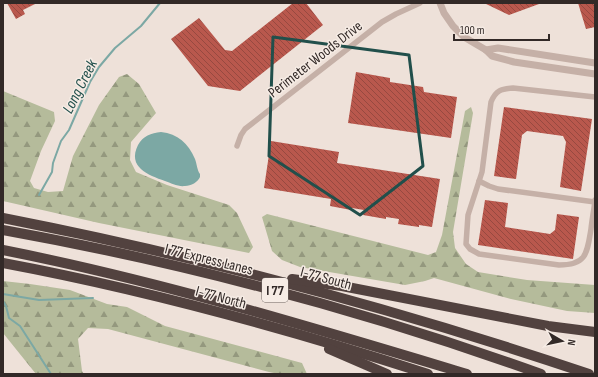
<svg xmlns="http://www.w3.org/2000/svg" width="598" height="377" font-family="'Sofia Sans Condensed',sans-serif">
	<defs>
		<pattern id="forest-firs" width="22" height="20" patternUnits="userSpaceOnUse"><rect width="22" height="20" fill="#b5bb9b"/><path d="M5 1l3.5 6h-7zM16 11l3.5 6h-7z" fill="#94987e"/></pattern>
		<pattern id="building-back-hatch" width="6" height="6" patternUnits="userSpaceOnUse"><rect width="6" height="6" fill="#b9584d"/><path d="M-1 5l2 2M0 0l6 6M5-1l2 2" fill="none" stroke="#974940"/></pattern>
	</defs>
	<rect width="100%" height="100%" fill="#eee1d9"/>
	<g fill="url(#forest-firs)">
		<polygon points="127,74 139,84 156,113 131,142 130,160 136,172 167,185 229,205 237,213 253,247 249,253 99,223 3,201 3,91 54,112 55,121 41,151 30,181 34,188 48,192 63,191 73,156 99,105 119,77"/>
		<polygon points="471,107 473,113 453,232 455,248 466,264 478,272 527,280 595,285 595,313 567,311 511,299 434,278 425,281 405,285 300,267 282,260 272,251 262,217 267,214 428,255 436,252 442,235 465,111"/>
		<polygon points="3,281 30,284 70,290 107,304 127,307 165,326 302,363 307,374 279,374 269,372 108,329 88,328 78,339 82,371 84,374 36,374 3,333"/>
	</g>
	<path fill="#7ca8a4" d="M161 132C178 134 188 143 195 159 197 164 197 170 200 174V177C198 182 191 186 185 186 178 187 171 183 165 181 148 175 127 167 138 145 143 136 151 133 161 132Z"/>
	<g fill="none" stroke-linecap="round" stroke-linejoin="round">
		<g stroke="#7ca8a4" stroke-width="2">
			<polyline points="39,195 52,172 53,163 61,141 69,130 90,82 99,67 115,48 141,26 160,3"/>
			<polyline points="3,294 39,300 93,298"/>
			<polyline points="3,301 6,306 9,318 20,326 51,374"/>
		</g>
	</g>
	<g fill="url(#building-back-hatch)">
		<polygon points="7,3 37,3 23,10 25,14 16,19"/>
		<polygon points="293,3 306,3 323,25 240,91 208,86 171,39 199,18 225,50 232,51"/>
		<polygon points="484,3 539,3 539,4 509,15"/>
		<polygon points="578,3 595,3 595,27 586,29"/>
		<polygon points="356,72 390,78 390,82 423,87 424,92 457,97 451,138 348,123"/>
		<polygon points="504,107 592,119 581,191 560,187 566,142 563,136 527,131 522,135 516,179 494,176"/>
		<polygon points="271,141 339,152 337,163 440,179 432,227 419,225 419,227 398,224 399,219 386,217 386,219 363,215 364,210 352,208 351,210 330,206 331,199 264,188"/>
		<polygon points="485,200 508,203 505,227 550,234 555,230 557,214 579,217 573,259 478,245"/>
	</g>
	<g fill="none" stroke-linecap="round" stroke-linejoin="round">
		<g stroke="#c5b0a7" stroke-width="5.5">
			<path d="M595 97 513 88C501 89 496 90 491 102L482 172 468 215 466 244 470 249 479 254 559 265C587 265 587 253 591 229 592 219 594 210 595 200"/>
			<polyline points="237,146 241,135 245,129 382,22 396,14 420,3"/>
			<polyline points="479,181 489,186 498,189 595,202"/>
		</g>
		<g stroke="#c5b0a7" stroke-width="7">
			<polyline points="440,3 444,13 453,26 464,37 486,50 492,56 514,62 595,74"/>
			<polyline points="486,50 498,48 595,63"/>
		</g>
		<g stroke="#52423f" stroke-width="10">
			<path d="M3 218C202 257 397 309 589 374"/>
			<path d="M3 230C186 263 366 311 541 374"/>
			<path d="M3 250C160 281 314 328 467 374"/>
			<path d="M3 263C147 290 289 329 428 374"/>
			<polyline points="292,279 342,286 548,326 595,332"/>
			<polyline points="329,349 387,374"/>
		</g>
	</g>
	<path fill="none" stroke="#214f4b" stroke-width="3" stroke-linejoin="round" d="M273 37 409 55 423 166 360 215 269 156Z"/>
	<g text-anchor="middle" stroke-width="3" stroke-linejoin="round" paint-order="stroke">
		<rect fill="#f6ece5" stroke="#6d6460" stroke-width="1" x="262" y="278" width="26" height="24" rx="3"/>
		<g font-size="14" font-weight="bold" fill="#322927">
			<text x="275" y="295">I 77</text>
		</g>
		<g font-size="15" fill="#322927" stroke="#f6ece5">
			<text transform="translate(315 59) rotate(-38)" y="5">Perimeter Woods Drive</text>
			<text transform="translate(209 259) rotate(14)" y="5">I 77 Express Lanes</text>
			<text transform="translate(326 278) rotate(15)" y="5">I-77 South</text>
			<text transform="translate(221 297) rotate(15)" y="5">I-77 North</text>
		</g>
		<g font-size="16" font-style="italic" fill="#214f4b" stroke="#f6ece5">
			<text transform="translate(79 86) rotate(-63)" y="6">Long Creek</text>
		</g>
	</g>
	<rect width="598" height="377" fill="none" stroke="#322927" stroke-width="8"/>
	<g transform="translate(562 341) rotate(99)" stroke="#f6ece5" stroke-width="3" paint-order="stroke">
	<path d="M0-3L7 15L0 10L-7 15Z" fill="#322927"/>
	<text y="-6" font-size="11" font-weight="bold" text-anchor="middle" fill="#322927">N</text>
	</g>
	<path d="M454 34v6h95v-6" fill="none" stroke="#322927" stroke-width="2"/>
	<text x="460" y="34" font-size="12" fill="#322927" stroke="#f6ece5" stroke-width="3" paint-order="stroke">100 m</text>
</svg>
